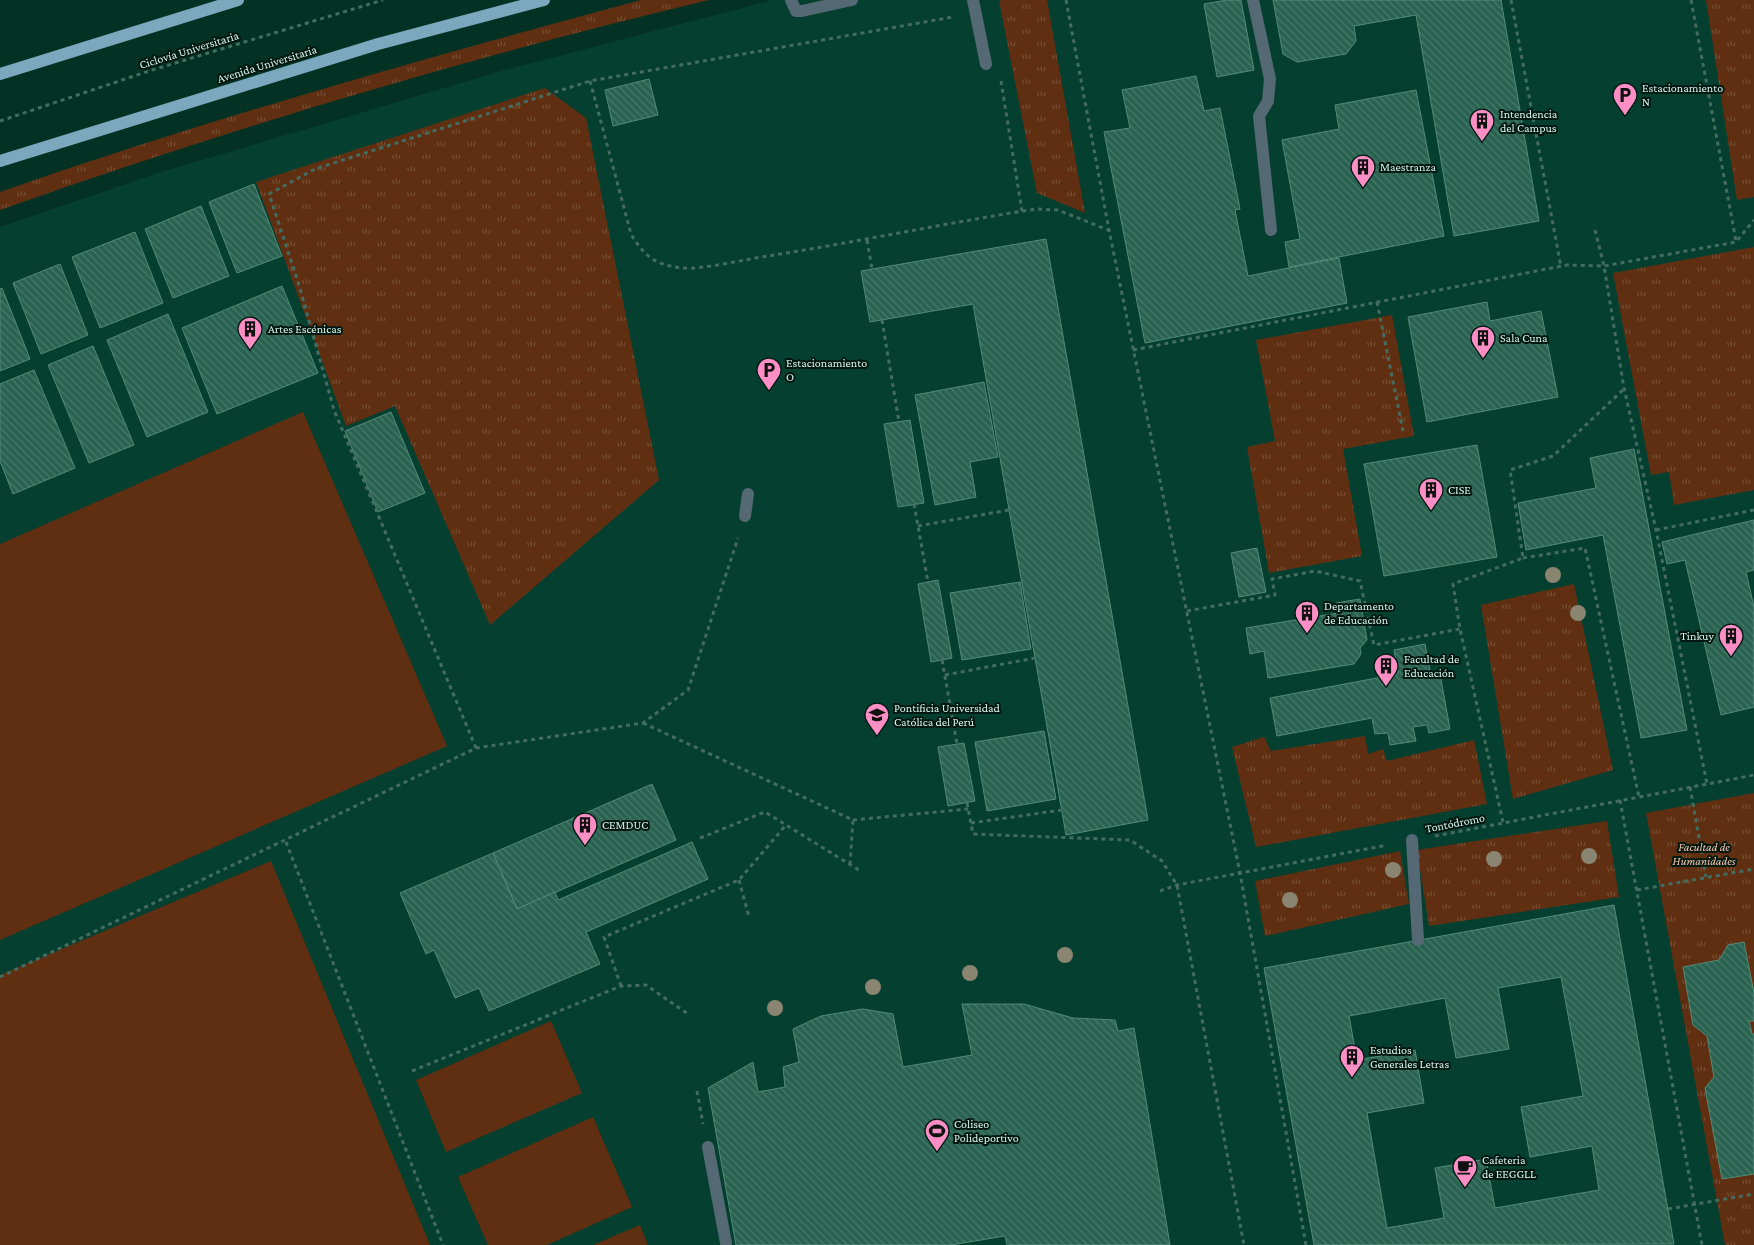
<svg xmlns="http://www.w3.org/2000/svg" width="1754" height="1245" font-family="'Crimson Pro',serif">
	<defs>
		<pattern id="grass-tufts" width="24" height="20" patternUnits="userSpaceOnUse" patternTransform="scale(1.25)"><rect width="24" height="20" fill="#602f11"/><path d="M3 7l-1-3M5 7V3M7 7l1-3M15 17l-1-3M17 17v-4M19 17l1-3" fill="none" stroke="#764e34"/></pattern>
		<pattern id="building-back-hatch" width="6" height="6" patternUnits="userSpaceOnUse" patternTransform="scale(1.25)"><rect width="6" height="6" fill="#296250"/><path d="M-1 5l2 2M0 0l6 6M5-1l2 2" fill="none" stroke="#477969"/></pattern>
	</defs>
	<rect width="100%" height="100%" fill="#033225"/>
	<polygon fill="#053f30" points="773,0 1754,0 1754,1245 0,1245 0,227 158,173 505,70"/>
	<g fill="url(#grass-tufts)">
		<path d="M641 0H709C470 57 232 128 0 210V192C211 118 426 58 641 0Z"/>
		<polygon points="1002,0 1047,0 1085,213 1037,193 999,1"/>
		<polygon points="1706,0 1754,0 1754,197 1737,200"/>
		<polygon points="545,88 586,118 659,480 490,625 395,406 346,426 256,182"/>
		<polygon points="1754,247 1754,490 1674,505 1669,472 1651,475 1613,273"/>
		<polygon points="1392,315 1414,436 1343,449 1362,556 1269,573 1247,447 1275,441 1256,340"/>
		<polygon points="1574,584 1613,770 1513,799 1481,605"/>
		<polygon points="1365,736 1368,754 1383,749 1387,761 1474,740 1487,804 1256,847 1232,747 1264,737 1271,751"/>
		<polygon points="1754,793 1754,1245 1725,1245 1646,813"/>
		<polygon points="1607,821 1619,897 1429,926 1417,850"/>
		<polygon points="1400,851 1409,904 1265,936 1255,881"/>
	</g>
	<g fill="#602f11">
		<polygon points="303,412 447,746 0,940 0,544"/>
		<polygon points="271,861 430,1245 0,1245 0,975"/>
		<polygon points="551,1021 582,1093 446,1152 416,1080"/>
		<polygon points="593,1117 632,1207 547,1245 488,1245 458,1177"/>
		<polygon points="640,1225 648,1245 593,1245"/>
	</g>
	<g fill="url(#building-back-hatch)" stroke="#538b78" fill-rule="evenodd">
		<polygon points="1227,0 1241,0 1254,70 1217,77 1204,4"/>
		<polygon points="1273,0 1501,0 1539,221 1454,236 1416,15 1354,26 1356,41 1346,54 1297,62 1283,54"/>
		<polygon points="1196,76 1204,111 1220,108 1240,209 1235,210 1248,276 1339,258 1347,303 1145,343 1104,132 1130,128 1122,90"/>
		<polygon points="649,79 658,115 613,126 605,90"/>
		<polygon points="1416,90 1444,236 1289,267 1285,242 1300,239 1282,140 1339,129 1335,105"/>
		<polygon points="254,184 282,256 237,273 209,202"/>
		<polygon points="201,206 229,276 173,298 145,229"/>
		<polygon points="135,232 163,303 100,328 72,257"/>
		<polygon points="1046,239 1148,820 1066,835 973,304 870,322 861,271"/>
		<polygon points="60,264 88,335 41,354 13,283"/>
		<polygon points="282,286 318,373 217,414 182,328"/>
		<polygon points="2,288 30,359 0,371 0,289"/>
		<polygon points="1487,302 1490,321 1541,311 1558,397 1427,422 1408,317"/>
		<polygon points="168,314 208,412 147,437 107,340"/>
		<polygon points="93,346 134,445 89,463 48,365"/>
		<polygon points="34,370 75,468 13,494 0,461 0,384"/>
		<polygon points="984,382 998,457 970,462 976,497 935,505 915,395"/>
		<polygon points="391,412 425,493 378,512 345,431"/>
		<polygon points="910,420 924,503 898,507 884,424"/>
		<polygon points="1477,445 1497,557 1384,576 1364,464"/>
		<polygon points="1634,449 1687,730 1641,738 1603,535 1526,550 1518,503 1596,488 1590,458"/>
		<polygon points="1754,520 1754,570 1746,572 1754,607 1754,707 1721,715 1685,560 1667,564 1662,542"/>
		<polygon points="1257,548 1266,592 1239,597 1231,553"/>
		<polygon points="938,580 952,658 931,662 918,584"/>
		<polygon points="1020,582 1031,649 962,660 950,593"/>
		<polygon points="1360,599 1367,640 1360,648 1361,654 1354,664 1268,678 1264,651 1250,654 1246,628 1338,613 1336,603"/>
		<polygon points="1425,644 1431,676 1440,674 1450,729 1429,733 1427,725 1413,727 1416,741 1390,745 1388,733 1375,734 1372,718 1277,736 1270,698 1398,674 1394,650"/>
		<polygon points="1044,731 1056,799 987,811 975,742"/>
		<polygon points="964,743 975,801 948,806 938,747"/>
		<polygon points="652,784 676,840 517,909 493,853"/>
		<polygon points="692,842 708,879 586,932 600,964 489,1011 479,988 455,998 434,950 426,954 400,893 493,853 517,909 555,892 558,900"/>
		<path d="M1614 905 1674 1244 1314 1245 1264 968ZM1561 977 1583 1096 1521 1107 1530 1157 1592 1146 1599 1190 1495 1208 1486 1159 1435 1168 1444 1218 1387 1228 1367 1113 1424 1103 1415 1050 1357 1060 1349 1016 1445 998 1456 1058 1509 1049 1498 988Z"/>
		<polygon points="1744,942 1754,993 1754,1021 1749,1021 1752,1034 1754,1034 1754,1174 1722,1179 1705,1088 1714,1077 1707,1036 1693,1025 1683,967 1719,960 1728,945"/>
		<polygon points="962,1004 1024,1004 1073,1018 1115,1020 1118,1031 1134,1028 1170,1245 1007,1245 1005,1236 951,1245 736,1245 708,1088 753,1062 758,1092 785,1087 783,1067 799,1062 793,1029 821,1016 863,1009 893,1014 903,1067 972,1055"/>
	</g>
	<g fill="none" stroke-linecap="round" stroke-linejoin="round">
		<g stroke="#446d61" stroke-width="3" stroke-dasharray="4 4" stroke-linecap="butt">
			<polyline points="1066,0 1109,230 1240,873 1306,1245"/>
			<polyline points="1511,0 1561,267"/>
			<polyline points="1691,0 1736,241"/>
			<path d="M590 81 631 234C644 256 655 265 682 268 701 270 746 259 768 256 857 242 946 223 1036 209L1058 210 1108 230"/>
			<polyline points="1001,81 1022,211"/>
			<polyline points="0,121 149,71 383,0"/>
			<polyline points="1595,230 1604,266 1624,388 1656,530 1707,784"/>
			<polyline points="867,240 872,269"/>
			<polyline points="1377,302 1403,431"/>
			<polyline points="882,320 899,422"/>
			<polyline points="1133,350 1567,265 1604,266 1736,242 1754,220"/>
			<polyline points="914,504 928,582"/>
			<polyline points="918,526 1009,510"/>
			<polyline points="1656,530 1754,510"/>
			<polyline points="1523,558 1585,548 1639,797"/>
			<polyline points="1187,611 1275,595 1272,579 1315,571 1360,581 1374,645 1460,629"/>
			<polyline points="942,660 957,744"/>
			<polyline points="945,675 1035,658"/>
			<polyline points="643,723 853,820 850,865"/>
			<polyline points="476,748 334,410 299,285 269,194 315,169 590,81 953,17"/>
			<polyline points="1690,787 1706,877"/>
			<polyline points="1620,800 1702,1245"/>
			<polyline points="967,803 973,834 1130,840 1162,861 1177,885 1244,1245"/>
			<polyline points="853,820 968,809"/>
			<polyline points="1503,822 1460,629 1453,584 1523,558 1510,470 1553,456 1624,389"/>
			<polyline points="971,823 1062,810"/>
			<polyline points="1435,836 1754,775"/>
			<polyline points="700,838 765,812 859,870"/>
			<polyline points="286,842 443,1245"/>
			<polyline points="739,880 749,917"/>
			<polyline points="1637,890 1754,869"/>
			<polyline points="1160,891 1177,885 1387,845"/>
			<polyline points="0,977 476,748 643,723 688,690 738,538"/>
			<polyline points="621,986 604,937 739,880 786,825"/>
			<polyline points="412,1071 621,986 646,985 688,1014"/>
			<polyline points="697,1091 703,1124"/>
			<polyline points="1668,1209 1754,1194"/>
		</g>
		<g stroke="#546973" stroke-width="12">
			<polyline points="791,0 796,11 802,11 852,0"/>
			<polyline points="973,0 986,64"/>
			<polyline points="1253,0 1270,79 1268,101 1259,116 1271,230"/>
			<polyline points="745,516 748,494"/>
		</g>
		<g stroke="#546973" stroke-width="12">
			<polyline points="1412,840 1418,940"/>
			<polyline points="708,1147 726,1243"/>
		</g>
		<g stroke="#7ba8bd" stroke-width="12">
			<polyline points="0,74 238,0"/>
			<polyline points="0,161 378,44 544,0"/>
		</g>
	</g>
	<g fill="#8a8571">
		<circle cx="1553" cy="575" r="8"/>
		<circle cx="1578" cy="613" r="8"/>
		<circle cx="1589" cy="856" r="8"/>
		<circle cx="1494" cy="859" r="8"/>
		<circle cx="1393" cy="870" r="8"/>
		<circle cx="1290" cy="900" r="8"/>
		<circle cx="1065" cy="955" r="8"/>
		<circle cx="970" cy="973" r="8"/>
		<circle cx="873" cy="987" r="8"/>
		<circle cx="775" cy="1008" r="8"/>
	</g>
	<defs>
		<symbol id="parking-pin" viewBox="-11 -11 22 30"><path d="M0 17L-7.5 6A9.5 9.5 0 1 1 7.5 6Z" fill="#fb8fc5" stroke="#011710"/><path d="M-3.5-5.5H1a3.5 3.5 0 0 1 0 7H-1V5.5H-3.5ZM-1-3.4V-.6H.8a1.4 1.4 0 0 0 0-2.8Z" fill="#111"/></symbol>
		<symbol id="building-pin" viewBox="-11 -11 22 30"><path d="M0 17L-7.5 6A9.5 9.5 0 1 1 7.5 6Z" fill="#fb8fc5" stroke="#011710"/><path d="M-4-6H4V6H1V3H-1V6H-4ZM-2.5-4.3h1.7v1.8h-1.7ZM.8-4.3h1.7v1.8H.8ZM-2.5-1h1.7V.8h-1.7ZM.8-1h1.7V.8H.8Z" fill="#111"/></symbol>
		<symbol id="university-pin" viewBox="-11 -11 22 30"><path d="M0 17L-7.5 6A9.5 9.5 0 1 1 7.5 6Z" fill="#fb8fc5" stroke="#011710"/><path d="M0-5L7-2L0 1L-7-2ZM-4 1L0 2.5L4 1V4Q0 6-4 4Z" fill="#111"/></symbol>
		<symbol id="stadium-pin" viewBox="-11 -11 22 30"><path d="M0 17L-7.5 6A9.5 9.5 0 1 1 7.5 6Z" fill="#fb8fc5" stroke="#011710"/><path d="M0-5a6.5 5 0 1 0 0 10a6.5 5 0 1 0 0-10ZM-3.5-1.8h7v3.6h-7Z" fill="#111"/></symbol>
		<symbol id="cafe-pin" viewBox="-11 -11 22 30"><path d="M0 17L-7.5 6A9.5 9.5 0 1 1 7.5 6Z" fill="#fb8fc5" stroke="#011710"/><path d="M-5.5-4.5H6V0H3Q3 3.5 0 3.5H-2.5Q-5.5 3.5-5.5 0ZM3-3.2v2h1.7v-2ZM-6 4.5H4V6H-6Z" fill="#111"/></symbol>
	</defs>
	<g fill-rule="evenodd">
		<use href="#parking-pin" x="1611" y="81" width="28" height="38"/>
		<use href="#building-pin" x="1468" y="107" width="28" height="38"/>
		<use href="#building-pin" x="1349" y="153" width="28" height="38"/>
		<use href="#building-pin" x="236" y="315" width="28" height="38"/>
		<use href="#building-pin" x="1469" y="324" width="28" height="38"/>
		<use href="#parking-pin" x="755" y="356" width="28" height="38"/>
		<use href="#building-pin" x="1417" y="476" width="28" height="38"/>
		<use href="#building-pin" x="1293" y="599" width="28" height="38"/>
		<use href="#building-pin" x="1717" y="622" width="28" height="38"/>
		<use href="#building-pin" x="1372" y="652" width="28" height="38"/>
		<use href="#university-pin" x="863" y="701" width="28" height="38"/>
		<use href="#building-pin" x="571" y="811" width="28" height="38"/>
		<use href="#building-pin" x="1338" y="1043" width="28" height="38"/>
		<use href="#stadium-pin" x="923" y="1117" width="28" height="38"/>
		<use href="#cafe-pin" x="1451" y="1153" width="28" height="38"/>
	</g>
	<g text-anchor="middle" stroke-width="4" stroke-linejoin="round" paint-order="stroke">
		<g font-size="12" fill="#d9f5ea" stroke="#011710">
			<text transform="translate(189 50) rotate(-17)" y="4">Ciclovía Universitaria</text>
			<text transform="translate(267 64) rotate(-17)" y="4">Avenida Universitaria</text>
			<text transform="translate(1455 823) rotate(-11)" y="4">Tontódromo</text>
		</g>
		<g font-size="12" fill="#d9f5ea" stroke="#011710" text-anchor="start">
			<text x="1642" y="92">Estacionamiento<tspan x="1642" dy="14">N</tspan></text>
			<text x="1500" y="118">Intendencia<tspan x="1500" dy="14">del Campus</tspan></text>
			<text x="1380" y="171">Maestranza</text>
			<text x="268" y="333">Artes Escénicas</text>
			<text x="1500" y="342">Sala Cuna</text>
			<text x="786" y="367">Estacionamiento<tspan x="786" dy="14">O</tspan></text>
			<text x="1448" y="494">CISE</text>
			<text x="1324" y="610">Departamento<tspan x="1324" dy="14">de Educación</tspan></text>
			<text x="1714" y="640" text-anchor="end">Tinkuy</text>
			<text x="1404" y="663">Facultad de<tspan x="1404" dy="14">Educación</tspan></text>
			<text x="894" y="712">Pontificia Universidad<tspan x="894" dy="14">Católica del Perú</tspan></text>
			<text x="602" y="829">CEMDUC</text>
			<text x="1370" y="1054">Estudios<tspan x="1370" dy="14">Generales Letras</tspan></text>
			<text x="954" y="1128">Coliseo<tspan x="954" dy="14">Polideportivo</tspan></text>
			<text x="1482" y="1164">Cafeteria<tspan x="1482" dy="14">de EEGGLL</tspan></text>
		</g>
		<g font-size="12" font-style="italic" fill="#f8c9b0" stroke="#011710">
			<text x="1704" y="851">Facultad de<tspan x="1704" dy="14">Humanidades</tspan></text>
		</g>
	</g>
</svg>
